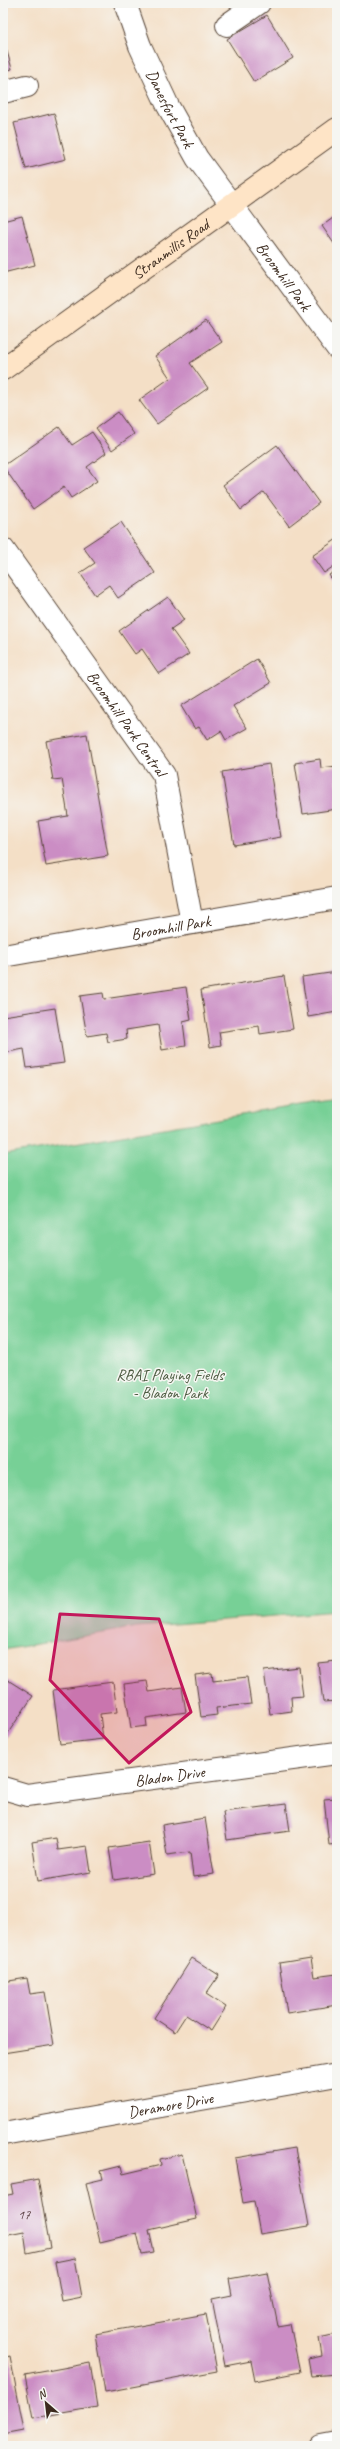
<svg xmlns="http://www.w3.org/2000/svg" width="340" height="2449" font-family="Caveat,sans-serif">
	<rect width="100%" height="100%" fill="#f6f6f2"/>
	<filter id="ink" filterUnits="userSpaceOnUse"><feTurbulence type="fractalNoise" baseFrequency=".025" numOctaves="2"/><feDisplacementMap in="SourceGraphic" scale="8" xChannelSelector="R" yChannelSelector="G"/><feConvolveMatrix kernelMatrix="1 2 1 2 8 2 1 2 1" color-interpolation-filters="sRGB"/></filter>
	<filter id="wash" filterUnits="userSpaceOnUse"><feTurbulence type="fractalNoise" baseFrequency=".012" numOctaves="4" result="noise"/><feDisplacementMap in="SourceGraphic" scale="16" xChannelSelector="R" yChannelSelector="G"/><feGaussianBlur stdDeviation="0.9" result="paint"/><feColorMatrix in="noise" values="0 0 0 0 0 0 0 0 0 0 0 0 0 0 0 0 0 1.4 0 .05"/><feComposite in="paint" operator="in"/></filter>
	<g filter="url(#wash)">
		<rect width="100%" height="100%" fill="#f4dfc6"/>
		<polygon fill="#77d096" stroke="#597d5a" points="337,1099 337,1611 137,1627 3,1650 3,1155"/>
		<g id="blocks">
			<g fill="#cb8dc4">
				<polygon points="267,15 293,58 254,82 227,39"/>
				<polygon points="3,37 12,69 3,72"/>
				<polygon points="54,113 66,159 26,169 14,123"/>
				<polygon points="337,215 337,248 322,226"/>
				<polygon points="22,216 35,265 3,273 3,221"/>
				<polygon points="206,320 222,342 190,363 208,388 157,424 139,400 170,378 155,356"/>
				<polygon points="118,412 134,434 112,450 96,428"/>
				<polygon points="59,427 72,445 92,432 106,453 87,467 97,481 71,498 64,487 33,509 3,466"/>
				<polygon points="277,445 319,503 289,526 264,492 241,510 223,485"/>
				<polygon points="121,522 155,573 118,598 109,585 95,595 80,573 95,563 83,547"/>
				<polygon points="337,539 337,564 324,573 312,556"/>
				<polygon points="337,570 337,587 329,575"/>
				<polygon points="168,597 184,620 171,629 189,654 159,674 142,649 135,654 119,631"/>
				<polygon points="257,659 271,683 233,706 247,728 226,740 221,731 207,740 199,727 195,729 181,706"/>
				<polygon points="87,734 108,856 46,866 38,821 68,816 62,779 53,780 46,741"/>
				<polygon points="320,759 321,768 337,766 337,809 303,814 295,763"/>
				<polygon points="269,764 281,837 234,845 222,772"/>
				<polygon points="337,972 337,1012 308,1017 302,977"/>
				<polygon points="284,976 293,1029 260,1034 259,1026 219,1032 221,1045 210,1047 201,990"/>
				<polygon points="186,987 191,1020 183,1022 186,1046 162,1050 158,1025 126,1030 127,1039 108,1042 106,1033 87,1036 80,996 103,993 104,999"/>
				<polygon points="55,1008 64,1063 27,1068 24,1049 3,1053 3,1016"/>
				<polygon points="337,1661 337,1701 323,1702 318,1663"/>
				<polygon points="299,1667 303,1696 291,1697 292,1711 270,1714 264,1671"/>
				<polygon points="212,1673 213,1681 247,1677 251,1704 216,1708 217,1715 201,1717 195,1675"/>
				<polygon points="3,1677 33,1696 6,1736 3,1734"/>
				<polygon points="147,1681 149,1692 182,1687 186,1712 146,1718 147,1726 131,1728 124,1684"/>
				<polygon points="113,1682 117,1712 100,1714 103,1739 60,1744 53,1690"/>
				<polygon points="337,1798 337,1844 329,1845 324,1799"/>
				<polygon points="286,1804 290,1831 227,1840 223,1812"/>
				<polygon points="205,1818 214,1874 193,1877 190,1852 167,1855 162,1825"/>
				<polygon points="56,1838 58,1850 87,1846 91,1872 38,1881 32,1842"/>
				<polygon points="149,1842 154,1874 114,1880 109,1848"/>
				<polygon points="192,1958 219,1975 206,1994 226,2007 211,2031 186,2015 175,2032 154,2018"/>
				<polygon points="311,1958 314,1977 337,1974 337,2005 287,2013 279,1963"/>
				<polygon points="27,1978 30,1994 45,1992 54,2045 3,2053 3,1982"/>
				<polygon points="295,2148 309,2226 260,2234 254,2201 243,2203 235,2158"/>
				<polygon points="182,2154 197,2219 149,2230 154,2252 142,2254 137,2233 100,2242 86,2183 103,2179 101,2171 121,2166 123,2174 161,2165 160,2159"/>
				<polygon points="38,2179 50,2248 27,2253 24,2232 3,2236 3,2196 13,2194 11,2184"/>
				<polygon points="75,2258 82,2297 62,2301 55,2262"/>
				<polygon points="267,2272 278,2326 290,2324 300,2372 255,2381 251,2361 225,2366 212,2299 232,2295 229,2279"/>
				<polygon points="206,2314 217,2371 105,2392 95,2334"/>
				<polygon points="337,2334 337,2374 311,2376 308,2359 322,2356 319,2338"/>
				<polygon points="10,2356 24,2430 3,2434 3,2358"/>
				<polygon points="90,2363 97,2407 33,2418 25,2375"/>
			</g>
		</g>
	</g>
	<g filter="url(#ink)">
		<use href="#blocks" fill-opacity="0" stroke="#574537" stroke-width="1"/>
		<g fill="none" stroke-linecap="round" stroke-linejoin="round">
			<defs>
				<g id="street">
					<path id="s1" d="M125 3 140 46 168 106 197 158 337 348"/>
					<polyline points="227,25 259,3"/>
					<polyline points="3,92 27,86"/>
					<path id="s2" d="M3 549 164 775 192 923"/>
					<path id="s3" d="M3 956 337 898"/>
					<path id="s4" d="M3 1788 27 1795 337 1753"/>
					<path id="s5" d="M3 2134 337 2075"/>
					<polyline points="321,2446 337,2443"/>
				</g>
				<g id="secondary">
					<path id="s6" d="M3 369 337 129"/>
				</g>
			</defs>
			<use href="#street" stroke="#574537" stroke-width="24"/>
			<use href="#secondary" stroke="#574537" stroke-width="24"/>
			<use href="#street" stroke="#fff" stroke-width="22"/>
			<use href="#secondary" stroke="#fee4c6" stroke-width="22"/>
		</g>
	</g>
	<path fill="#c2185b" fill-opacity="0.2" stroke="#c2185b" stroke-width="3" stroke-linejoin="round" d="M60 1614 159 1619 191 1712 129 1763 50 1680Z"/>
	<g text-anchor="middle" stroke-width="3" stroke-linejoin="round" paint-order="stroke">
		<g font-size="14" fill="#5f4348">
			<text x="24" y="2219">17</text>
		</g>
		<g font-size="16" fill="#3b2a1e" stroke="#f6f6f2">
			<text dy="6" stroke="none"><textPath href="#s1" startOffset="115">Danesfort Park</textPath></text>
			<text dy="6" stroke="none"><textPath href="#s6" startOffset="206">Stranmillis Road</textPath></text>
			<text dy="6" stroke="none"><textPath href="#s1" startOffset="318">Broomhill Park</textPath></text>
			<text dy="6" stroke="none"><textPath href="#s2" startOffset="214">Broomhill Park Central</textPath></text>
			<text dy="6" stroke="none"><textPath href="#s3" startOffset="170">Broomhill Park</textPath></text>
			<text dy="6" stroke="none"><textPath href="#s4" startOffset="169">Bladon Drive</textPath></text>
			<text dy="6" stroke="none"><textPath href="#s5" startOffset="170">Deramore Drive</textPath></text>
		</g>
		<g font-size="16" fill="#4d5c42" stroke="#f6f6f2">
			<text x="170" y="1380">RBAI Playing Fields<tspan x="170" dy="18">- Bladon Park</tspan></text>
		</g>
	</g>
	<rect width="340" height="2449" fill="none" stroke="#f6f6f2" stroke-width="16"/>
	<g transform="translate(46 2403) rotate(332)" stroke="#f6f6f2" stroke-width="3" paint-order="stroke">
	<path d="M0-3L7 15L0 10L-7 15Z" fill="#3b2a1e"/>
	<text y="-6" font-size="11" font-weight="bold" text-anchor="middle" fill="#3b2a1e">N</text>
	</g>
</svg>
